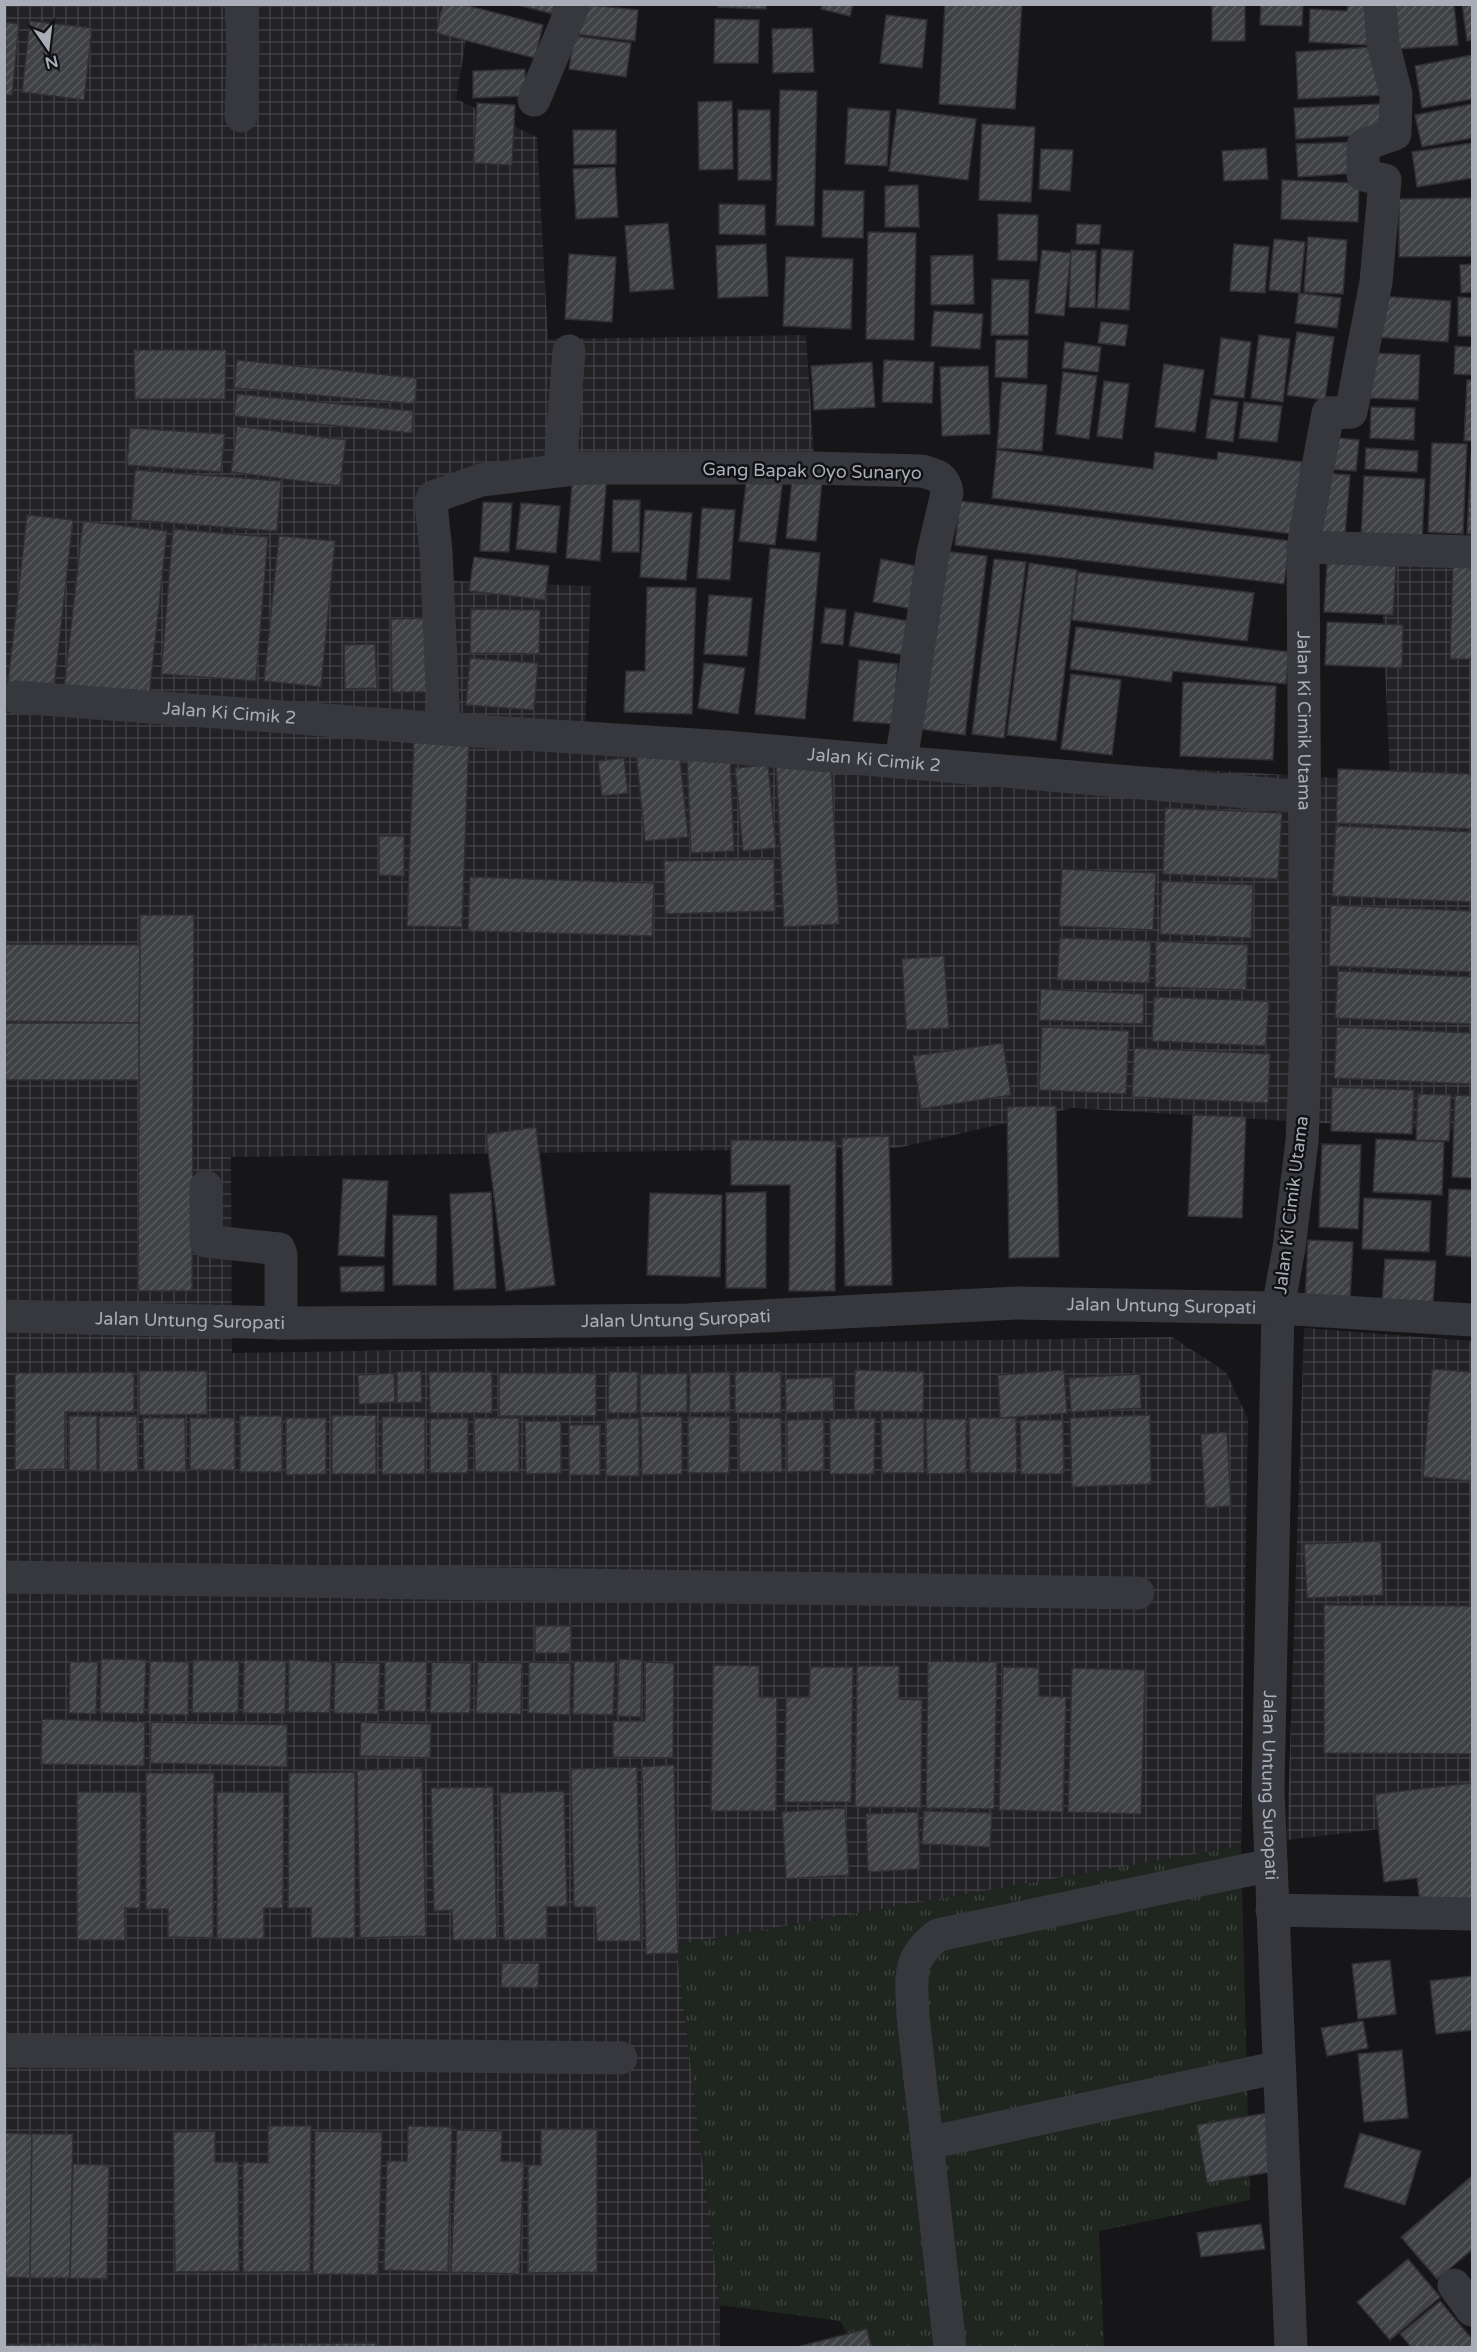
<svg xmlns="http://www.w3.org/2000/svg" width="1477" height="2352" font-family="'Varela Round',sans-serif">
	<defs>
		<pattern id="industrial-grid" width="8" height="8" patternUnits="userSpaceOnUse" patternTransform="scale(1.5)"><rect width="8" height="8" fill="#222225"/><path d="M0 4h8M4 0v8" fill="none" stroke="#3f3f43"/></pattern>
		<pattern id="grass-tufts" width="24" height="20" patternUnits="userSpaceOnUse" patternTransform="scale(1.5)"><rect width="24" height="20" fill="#1e261f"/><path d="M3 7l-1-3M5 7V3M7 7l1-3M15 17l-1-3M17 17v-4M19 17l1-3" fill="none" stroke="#3c433d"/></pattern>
		<pattern id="building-hatch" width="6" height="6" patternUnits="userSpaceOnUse" patternTransform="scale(1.5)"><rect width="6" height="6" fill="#404145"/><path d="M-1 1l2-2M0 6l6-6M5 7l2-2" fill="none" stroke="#595a5e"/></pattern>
	</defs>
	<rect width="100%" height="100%" fill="#161618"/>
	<g fill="url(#industrial-grid)">
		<polygon points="46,4 472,5 456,99 537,137 548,339 806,335 815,469 424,492 428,580 591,586 585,734 1390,781 1380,550 1472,552 1472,1132 1072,1108 897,1148 231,1157 232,1353 1172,1337 1226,1372 1248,1419 1241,1846 676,1945 720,2305 720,2347 5,2347 4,6"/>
		<polygon points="1304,1328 1472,1341 1472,1818 1287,1840"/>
	</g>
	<polygon fill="url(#grass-tufts)" points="1241,1846 1250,2200 1099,2231 1104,2347 854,2347 840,2321 720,2305 676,1945"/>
	<g fill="url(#building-hatch)" stroke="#303034" stroke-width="1.5">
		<polygon points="443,4 461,4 543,25 535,58 436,33"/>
		<polygon points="514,4 555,4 553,14"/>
		<polygon points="579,4 638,10 635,41 575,34"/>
		<polygon points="718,4 766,4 766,9 718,7"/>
		<polygon points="823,4 853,4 850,16 821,9"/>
		<polygon points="945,4 1022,4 1015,109 939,104"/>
		<rect x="1212" y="4" width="33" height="37"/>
		<polygon points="1261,4 1303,4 1302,26 1260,25"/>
		<polygon points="1348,4 1369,5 1367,45 1309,42 1310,9 1347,11"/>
		<polygon points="1393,4 1454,4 1458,45 1396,49"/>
		<polygon points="1462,4 1472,4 1472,40 1467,41"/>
		<polygon points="886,15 927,20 922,68 880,63"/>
		<polygon points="715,19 759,20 758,63 714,63"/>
		<polygon points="30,21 92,28 84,100 22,92"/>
		<polygon points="4,22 19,24 12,95 4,95"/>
		<polygon points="812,28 814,72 773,73 772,29"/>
		<polygon points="574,36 631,43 626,77 569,69"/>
		<polygon points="1373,47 1386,95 1298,99 1296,52"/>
		<polygon points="1472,55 1472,99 1422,108 1415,66"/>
		<polygon points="525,69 526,96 473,98 473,71"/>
		<polygon points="780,90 817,91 814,226 776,225"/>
		<polygon points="732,101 733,169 699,170 698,102"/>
		<polygon points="477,103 515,105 512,165 473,163"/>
		<polygon points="1381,104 1383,134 1296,139 1294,108"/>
		<polygon points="1472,104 1472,138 1422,147 1415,115"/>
		<polygon points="848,108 890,111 887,166 845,164"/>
		<polygon points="897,109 976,119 968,180 889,171"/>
		<polygon points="738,110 770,110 771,180 738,180"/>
		<polygon points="982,124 1035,127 1031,202 979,200"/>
		<polygon points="573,130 616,130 616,164 574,165"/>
		<polygon points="1356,142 1358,173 1298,177 1296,144"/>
		<polygon points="1472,143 1472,178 1417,187 1412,152"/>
		<polygon points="1266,148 1268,179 1224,181 1222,151"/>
		<polygon points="1041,149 1073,150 1070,191 1039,189"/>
		<polygon points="615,167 618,217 576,219 573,169"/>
		<polygon points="1282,180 1359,183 1358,222 1281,219"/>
		<polygon points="918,185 919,227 885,227 885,186"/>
		<polygon points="823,190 864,191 863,238 822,237"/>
		<polygon points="1472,198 1472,256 1399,257 1399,199"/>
		<polygon points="719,204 765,205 765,235 719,234"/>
		<polygon points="998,214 1038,215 1037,261 998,260"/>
		<polygon points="668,223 674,289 630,292 625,226"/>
		<polygon points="1077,224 1101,225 1099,244 1076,244"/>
		<polygon points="868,232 916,233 914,340 866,339"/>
		<polygon points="1308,237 1347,240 1343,294 1304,292"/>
		<polygon points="1274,239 1305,242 1300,293 1269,290"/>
		<polygon points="766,244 768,296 718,298 716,246"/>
		<polygon points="1234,244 1269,247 1265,293 1230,291"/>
		<polygon points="1102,249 1133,251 1129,310 1097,308"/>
		<polygon points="1042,250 1071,253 1064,316 1035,313"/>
		<polygon points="1071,250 1096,251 1095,308 1069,307"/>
		<polygon points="569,254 616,257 612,322 565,319"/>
		<polygon points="973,255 974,304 931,305 931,256"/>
		<polygon points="786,257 853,259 851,329 783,326"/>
		<polygon points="1472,264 1472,292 1461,293 1460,265"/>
		<polygon points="992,279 1029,280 1028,335 991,335"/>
		<polygon points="1299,293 1341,298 1337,328 1295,323"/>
		<polygon points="1379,296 1451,301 1448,342 1375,337"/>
		<polygon points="1458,297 1472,298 1472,336 1458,336"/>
		<polygon points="934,311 983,314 980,349 931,346"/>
		<polygon points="1101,322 1128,325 1125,346 1098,343"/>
		<polygon points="1297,332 1334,337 1325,400 1287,395"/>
		<polygon points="1259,335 1290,339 1283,402 1251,398"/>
		<polygon points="1221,338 1251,342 1244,398 1214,395"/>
		<polygon points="996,340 1028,340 1027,378 995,377"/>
		<polygon points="1065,342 1101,347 1098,372 1062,368"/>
		<polygon points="1455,346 1472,347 1472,375 1454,374"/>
		<polygon points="134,350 226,350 225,399 135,399"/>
		<polygon points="1372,353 1420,355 1418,400 1370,398"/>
		<polygon points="237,360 417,378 415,404 234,388"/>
		<polygon points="884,360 934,362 932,403 882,402"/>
		<polygon points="872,362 875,407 814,410 811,366"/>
		<polygon points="1164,364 1204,370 1195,432 1155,427"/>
		<polygon points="988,366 990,434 942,436 940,367"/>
		<polygon points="1063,372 1097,376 1089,439 1056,434"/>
		<polygon points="1467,380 1472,380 1472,441 1464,441"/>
		<polygon points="1104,381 1129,384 1122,439 1097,436"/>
		<polygon points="1002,382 1047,385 1042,451 997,448"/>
		<polygon points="237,394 413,411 412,433 234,416"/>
		<polygon points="1211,399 1238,402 1233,442 1206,438"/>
		<polygon points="1244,402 1282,406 1277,442 1239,438"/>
		<polygon points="1371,407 1415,408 1414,440 1370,438"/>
		<polygon points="237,426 346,440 340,486 231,472"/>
		<polygon points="130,428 225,434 221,472 127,465"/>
		<polygon points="1329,437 1359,440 1356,471 1326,469"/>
		<polygon points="1432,443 1467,444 1463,534 1428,532"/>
		<polygon points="1366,448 1418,451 1417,472 1365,469"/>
		<polygon points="997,450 1153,469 1155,452 1217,460 1218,452 1302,462 1293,534 992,498"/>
		<polygon points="1471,454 1472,455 1472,534 1467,534"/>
		<polygon points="135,470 281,481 277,531 131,520"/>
		<polygon points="573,473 607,475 600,561 566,558"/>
		<polygon points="1320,473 1350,475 1345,535 1316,533"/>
		<polygon points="747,476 783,479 775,545 739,541"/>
		<polygon points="1364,476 1425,479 1422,541 1361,539"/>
		<polygon points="792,480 822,483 816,541 786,538"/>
		<polygon points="613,500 640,500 639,552 612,552"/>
		<polygon points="960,501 1290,541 1284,584 955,545"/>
		<polygon points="483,502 512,503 509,552 480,551"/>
		<polygon points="521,503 560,506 556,553 516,549"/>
		<polygon points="702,508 735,510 730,580 697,578"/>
		<polygon points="645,510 692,513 686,580 640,577"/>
		<polygon points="27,515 73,520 54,688 8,683"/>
		<polygon points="83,521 167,531 149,698 64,689"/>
		<polygon points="173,529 268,537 256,681 161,674"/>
		<polygon points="279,536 335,541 321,687 264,681"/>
		<polygon points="770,548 820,553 805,719 755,714"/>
		<polygon points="942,551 987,556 965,735 920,729"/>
		<polygon points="474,557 549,566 545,600 469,591"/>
		<polygon points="881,559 926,568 918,610 873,602"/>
		<polygon points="994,559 1026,562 1004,738 972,734"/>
		<polygon points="1453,560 1472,561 1472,659 1450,659"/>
		<polygon points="1029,563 1077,570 1056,741 1007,735"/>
		<polygon points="1327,563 1396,566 1393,615 1324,612"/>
		<polygon points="1078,572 1254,593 1247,641 1072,620"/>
		<polygon points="647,587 696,588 692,714 624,712 626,671 645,671"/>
		<polygon points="709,595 752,598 747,656 704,654"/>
		<polygon points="825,608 846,610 843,645 821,643"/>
		<polygon points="471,609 540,610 539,654 470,653"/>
		<polygon points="855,612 914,622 909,656 849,646"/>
		<polygon points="433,618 433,692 392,692 391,619"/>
		<polygon points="1327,622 1403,625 1402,668 1325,665"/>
		<polygon points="1076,627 1289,652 1286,684 1173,671 1171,682 1070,669"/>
		<polygon points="375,644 377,688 345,689 344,645"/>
		<polygon points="470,658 538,663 534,710 466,705"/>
		<polygon points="859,660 898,664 893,724 853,721"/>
		<polygon points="704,663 745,668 738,714 698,708"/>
		<polygon points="1071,674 1121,680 1112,755 1061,749"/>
		<polygon points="1183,682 1276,686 1273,760 1180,756"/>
		<polygon points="414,736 469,737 462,927 407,926"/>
		<polygon points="679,748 688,837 645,841 636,752"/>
		<polygon points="730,753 734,851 691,853 687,755"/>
		<polygon points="624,758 628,793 602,796 598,761"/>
		<polygon points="831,759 839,924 784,927 776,761"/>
		<polygon points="768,765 776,848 743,851 735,768"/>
		<polygon points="1338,769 1472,774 1472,829 1336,823"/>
		<polygon points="1165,808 1282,813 1278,879 1163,874"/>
		<polygon points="1336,826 1472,832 1472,902 1332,896"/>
		<polygon points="379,836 404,836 404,876 379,875"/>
		<polygon points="774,859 775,911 665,914 664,861"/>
		<polygon points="1062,869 1156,873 1153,930 1059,926"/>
		<polygon points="470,877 654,883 652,936 468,931"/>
		<polygon points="1162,881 1253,885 1251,938 1160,934"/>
		<polygon points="1331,905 1472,911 1472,972 1329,966"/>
		<polygon points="140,915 194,915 192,1291 138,1291"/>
		<polygon points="1060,938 1151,941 1149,983 1057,980"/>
		<polygon points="1156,941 1248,945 1246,990 1155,987"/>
		<polygon points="4,944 140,945 139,1023 4,1021"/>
		<polygon points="944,956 949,1028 906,1030 902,959"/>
		<polygon points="1338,971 1472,977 1472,1024 1335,1018"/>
		<polygon points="1041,989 1144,994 1143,1024 1039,1020"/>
		<polygon points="1154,997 1269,1001 1266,1046 1152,1041"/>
		<rect x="4" y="1023" width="135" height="57"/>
		<polygon points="1042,1027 1129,1031 1126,1094 1039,1090"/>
		<polygon points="1337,1027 1472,1033 1472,1084 1334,1078"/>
		<polygon points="1003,1043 1011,1095 921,1109 913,1056"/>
		<polygon points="1134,1048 1270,1054 1268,1103 1132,1097"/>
		<polygon points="1332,1087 1414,1090 1412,1134 1331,1131"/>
		<polygon points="1418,1094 1451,1095 1449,1141 1416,1140"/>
		<polygon points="1455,1095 1472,1096 1472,1178 1452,1177"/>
		<polygon points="1056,1106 1059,1257 1009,1258 1007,1107"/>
		<polygon points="1193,1115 1246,1117 1242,1218 1188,1216"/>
		<polygon points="536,1127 555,1285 506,1291 486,1134"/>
		<polygon points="889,1136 892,1285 845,1286 842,1138"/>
		<polygon points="1376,1139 1444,1142 1442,1195 1373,1192"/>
		<polygon points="731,1140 836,1141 835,1291 789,1291 790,1185 731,1185"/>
		<polygon points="1322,1144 1361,1145 1358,1229 1319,1227"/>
		<polygon points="343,1179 388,1181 384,1257 338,1255"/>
		<polygon points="1449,1189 1472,1190 1472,1257 1446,1255"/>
		<polygon points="491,1192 496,1288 454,1290 450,1194"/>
		<polygon points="766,1192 766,1288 726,1288 726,1193"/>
		<polygon points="650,1193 722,1195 720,1277 647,1275"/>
		<polygon points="1364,1198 1431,1201 1429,1252 1362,1249"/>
		<polygon points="393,1215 437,1216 436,1285 393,1285"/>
		<polygon points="1308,1240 1353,1242 1350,1302 1305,1300"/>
		<polygon points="1385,1259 1436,1261 1433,1304 1382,1302"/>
		<polygon points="384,1266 384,1291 341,1292 340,1267"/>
		<polygon points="1432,1369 1472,1372 1472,1481 1423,1477"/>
		<polygon points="855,1370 924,1372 923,1412 854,1411"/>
		<polygon points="1064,1370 1067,1413 1000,1418 998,1375"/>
		<polygon points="139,1371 207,1371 207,1414 139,1415"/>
		<polygon points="421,1371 422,1402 397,1403 397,1372"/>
		<polygon points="134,1372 134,1412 65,1412 65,1469 15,1470 15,1373"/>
		<polygon points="429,1372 492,1372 492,1413 430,1413"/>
		<polygon points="609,1372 638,1372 637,1413 608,1413"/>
		<polygon points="730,1372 730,1412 689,1413 690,1373"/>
		<rect x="735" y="1372" width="46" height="41"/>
		<polygon points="394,1373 395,1402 359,1404 358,1375"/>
		<rect x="499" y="1373" width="97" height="43"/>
		<polygon points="687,1373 687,1412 640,1413 640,1374"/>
		<polygon points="1140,1374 1141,1408 1071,1412 1069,1378"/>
		<polygon points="833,1377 834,1411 786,1413 785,1379"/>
		<polygon points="376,1415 376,1474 332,1474 332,1416"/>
		<polygon points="1150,1415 1151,1484 1072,1487 1070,1418"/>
		<rect x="69" y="1416" width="28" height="55"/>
		<polygon points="137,1416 138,1471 99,1472 99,1417"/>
		<rect x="240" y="1416" width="42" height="56"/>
		<polygon points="641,1416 682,1417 682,1474 642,1475"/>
		<rect x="382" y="1417" width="43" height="57"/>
		<polygon points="688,1417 730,1417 729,1473 688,1473"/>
		<polygon points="143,1418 185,1418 186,1472 144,1471"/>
		<rect x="190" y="1418" width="45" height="52"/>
		<polygon points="286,1418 326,1418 326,1474 286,1475"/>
		<polygon points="468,1418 468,1473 430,1473 430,1419"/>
		<polygon points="474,1418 519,1418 519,1472 475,1472"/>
		<polygon points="639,1418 639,1476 606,1476 606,1419"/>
		<polygon points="739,1418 781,1418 782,1472 739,1472"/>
		<polygon points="875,1418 874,1474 830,1474 830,1419"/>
		<polygon points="924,1418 924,1473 882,1473 881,1419"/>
		<polygon points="969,1418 1016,1418 1017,1473 970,1473"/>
		<polygon points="824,1419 824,1471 787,1472 787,1420"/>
		<polygon points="926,1419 966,1419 966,1473 927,1474"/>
		<polygon points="1020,1420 1063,1420 1064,1474 1021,1474"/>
		<polygon points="525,1421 561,1421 561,1473 526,1474"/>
		<rect x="569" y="1425" width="31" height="50"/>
		<polygon points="1227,1432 1231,1506 1205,1508 1201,1434"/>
		<polygon points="1381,1541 1383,1595 1307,1598 1304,1544"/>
		<polygon points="1324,1605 1472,1606 1472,1754 1324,1753"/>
		<rect x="535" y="1626" width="36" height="27"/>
		<polygon points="101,1659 146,1660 144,1714 100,1713"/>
		<polygon points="619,1659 642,1660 641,1717 617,1716"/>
		<polygon points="193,1660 239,1661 238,1713 192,1713"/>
		<polygon points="244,1660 286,1661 285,1714 243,1713"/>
		<polygon points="289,1660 332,1662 330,1713 288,1712"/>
		<polygon points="150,1661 189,1662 188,1715 148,1714"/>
		<polygon points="385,1661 427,1662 426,1712 384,1711"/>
		<polygon points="574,1661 615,1662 613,1715 573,1714"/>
		<polygon points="928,1661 997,1662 994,1809 926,1808"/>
		<polygon points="70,1662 98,1662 96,1714 69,1713"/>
		<polygon points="335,1662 380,1663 378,1714 334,1713"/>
		<polygon points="432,1662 471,1663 470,1713 430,1713"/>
		<polygon points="478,1662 522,1663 521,1714 476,1713"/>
		<polygon points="529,1662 571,1663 570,1715 528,1713"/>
		<polygon points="645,1662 674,1663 673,1758 613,1757 613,1721 645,1721"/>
		<polygon points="713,1665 759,1666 759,1697 777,1697 776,1811 711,1811"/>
		<polygon points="857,1666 899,1666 899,1699 922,1700 921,1808 855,1807"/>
		<polygon points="810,1667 853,1667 851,1802 784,1802 786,1697 809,1697"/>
		<polygon points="1003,1667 1039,1668 1039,1696 1066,1697 1063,1812 999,1810"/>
		<polygon points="1072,1668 1145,1670 1141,1814 1068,1812"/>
		<polygon points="42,1719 145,1722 144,1766 41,1764"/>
		<polygon points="151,1722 287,1725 287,1767 150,1763"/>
		<polygon points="361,1722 431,1724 430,1758 360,1756"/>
		<polygon points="674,1765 678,1953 646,1954 642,1767"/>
		<polygon points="637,1767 641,1941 597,1941 595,1907 574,1907 571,1769"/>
		<polygon points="422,1768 426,1936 360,1938 357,1770"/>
		<polygon points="355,1772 355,1938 311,1938 311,1908 288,1908 289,1773"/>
		<polygon points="146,1773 214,1773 213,1938 168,1937 168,1909 146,1909"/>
		<polygon points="1472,1783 1472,1898 1420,1904 1417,1878 1384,1882 1375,1794"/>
		<polygon points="493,1787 497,1939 453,1940 452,1910 434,1911 431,1788"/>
		<polygon points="564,1791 567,1906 547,1907 547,1939 504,1940 500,1793"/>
		<polygon points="77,1792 141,1792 140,1908 125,1908 125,1940 77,1940"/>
		<polygon points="217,1792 284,1792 283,1908 264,1908 264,1939 217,1939"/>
		<polygon points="845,1808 849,1875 786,1879 782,1812"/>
		<polygon points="924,1811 992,1813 990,1847 922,1844"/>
		<polygon points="918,1812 920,1869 868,1872 866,1814"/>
		<polygon points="1390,1960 1396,2014 1358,2019 1352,1964"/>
		<polygon points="502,1963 539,1963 538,1988 501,1987"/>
		<polygon points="1472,1976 1472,2030 1436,2034 1430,1981"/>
		<polygon points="1363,2021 1368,2048 1327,2056 1321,2028"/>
		<polygon points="1402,2050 1408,2118 1364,2122 1358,2054"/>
		<polygon points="1267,2113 1277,2171 1207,2183 1197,2125"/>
		<polygon points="268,2126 311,2126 310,2272 243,2272 243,2162 268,2163"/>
		<polygon points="408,2126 452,2127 448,2272 384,2270 387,2161 407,2161"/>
		<polygon points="541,2129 597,2129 597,2272 528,2273 528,2165 541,2165"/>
		<polygon points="457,2130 502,2131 501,2161 524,2162 519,2274 451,2272"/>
		<polygon points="215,2131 215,2162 238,2162 239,2271 175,2272 173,2132"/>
		<polygon points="315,2131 382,2132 378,2275 313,2274"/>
		<polygon points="4,2133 32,2134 30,2278 4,2277"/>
		<polygon points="1360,2133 1421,2151 1405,2205 1344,2187"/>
		<polygon points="32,2134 73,2134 70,2278 30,2278"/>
		<polygon points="73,2164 109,2165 107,2279 70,2278"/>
		<polygon points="1472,2176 1472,2250 1437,2279 1401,2237"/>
		<polygon points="1261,2224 1265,2249 1201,2257 1197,2233"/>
		<polygon points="1408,2259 1440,2297 1390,2340 1357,2302"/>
		<polygon points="1440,2301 1472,2339 1472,2348 1412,2348 1400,2334"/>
		<polygon points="867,2329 871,2348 793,2348"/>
		<polygon points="376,2343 376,2348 247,2348 247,2344"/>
		<rect x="4" y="2344" width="100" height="4"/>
		<rect x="111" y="2346" width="129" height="2"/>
		<polygon points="381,2347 514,2347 514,2348"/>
	</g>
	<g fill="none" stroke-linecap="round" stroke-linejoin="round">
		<g stroke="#37383d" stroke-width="33">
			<path id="s1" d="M1380 4 1383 43 1396 94 1395 134 1363 145V175L1385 180 1376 282 1351 412 1328 413 1303 547 1306 1041 1302 1141 1289 1248 1278 1308 1472 1320"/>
			<polyline points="534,100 574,4"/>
			<polyline points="241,116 243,51 241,4"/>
			<polyline points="560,470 569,351"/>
			<polyline points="1303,547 1472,552"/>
			<path id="s2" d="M16 697 444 729"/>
			<path id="s3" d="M901 762 933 553 947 493C945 477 937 475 922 471L812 468H582L481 480 433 497 431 504 436 551 444 729 726 747 1304 797"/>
			<polyline points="206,1187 206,1241 279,1249 281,1255 281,1323"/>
			<path id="s4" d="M4 1316 281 1323 485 1322 687 1320 1017 1303 1278 1308 1268 1789 1291 2348"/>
			<polyline points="4,1577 1138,1593"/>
			<polyline points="1272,1910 1472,1914"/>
			<polyline points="4,2051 621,2058"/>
			<polyline points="928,2143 1279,2067"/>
			<polyline points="1454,2285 1472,2310"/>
			<path d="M950 2348 913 2016C912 1979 905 1960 938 1935L1271 1865"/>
		</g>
	</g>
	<g text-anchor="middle" stroke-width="5" stroke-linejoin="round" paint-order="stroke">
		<g font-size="18" fill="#a8adb8" stroke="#111113">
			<text transform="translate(812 471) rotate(1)" y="6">Gang Bapak Oyo Sunaryo</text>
			<text dy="6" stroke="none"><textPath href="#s2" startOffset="214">Jalan Ki Cimik 2</textPath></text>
			<text dy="6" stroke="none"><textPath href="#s1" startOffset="786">Jalan Ki Cimik Utama</textPath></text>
			<text dy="6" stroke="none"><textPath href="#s3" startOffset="1466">Jalan Ki Cimik 2</textPath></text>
			<text transform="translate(1291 1205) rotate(-83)" y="6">Jalan Ki Cimik Utama</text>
			<text dy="6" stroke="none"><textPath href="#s4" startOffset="1158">Jalan Untung Suropati</textPath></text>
			<text dy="6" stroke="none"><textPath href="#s4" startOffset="672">Jalan Untung Suropati</textPath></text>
			<text dy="6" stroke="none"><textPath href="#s4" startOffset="186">Jalan Untung Suropati</textPath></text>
			<text dy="6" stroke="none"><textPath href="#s4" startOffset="1752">Jalan Untung Suropati</textPath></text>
		</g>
	</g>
	<rect width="1477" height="2352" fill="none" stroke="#a8adb8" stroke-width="12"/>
	<g transform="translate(48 48) rotate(166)" stroke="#111113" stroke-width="4.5" paint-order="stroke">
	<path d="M0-4.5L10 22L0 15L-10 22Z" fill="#a8adb8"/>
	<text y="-9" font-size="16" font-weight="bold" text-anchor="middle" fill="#a8adb8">N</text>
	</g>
</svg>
